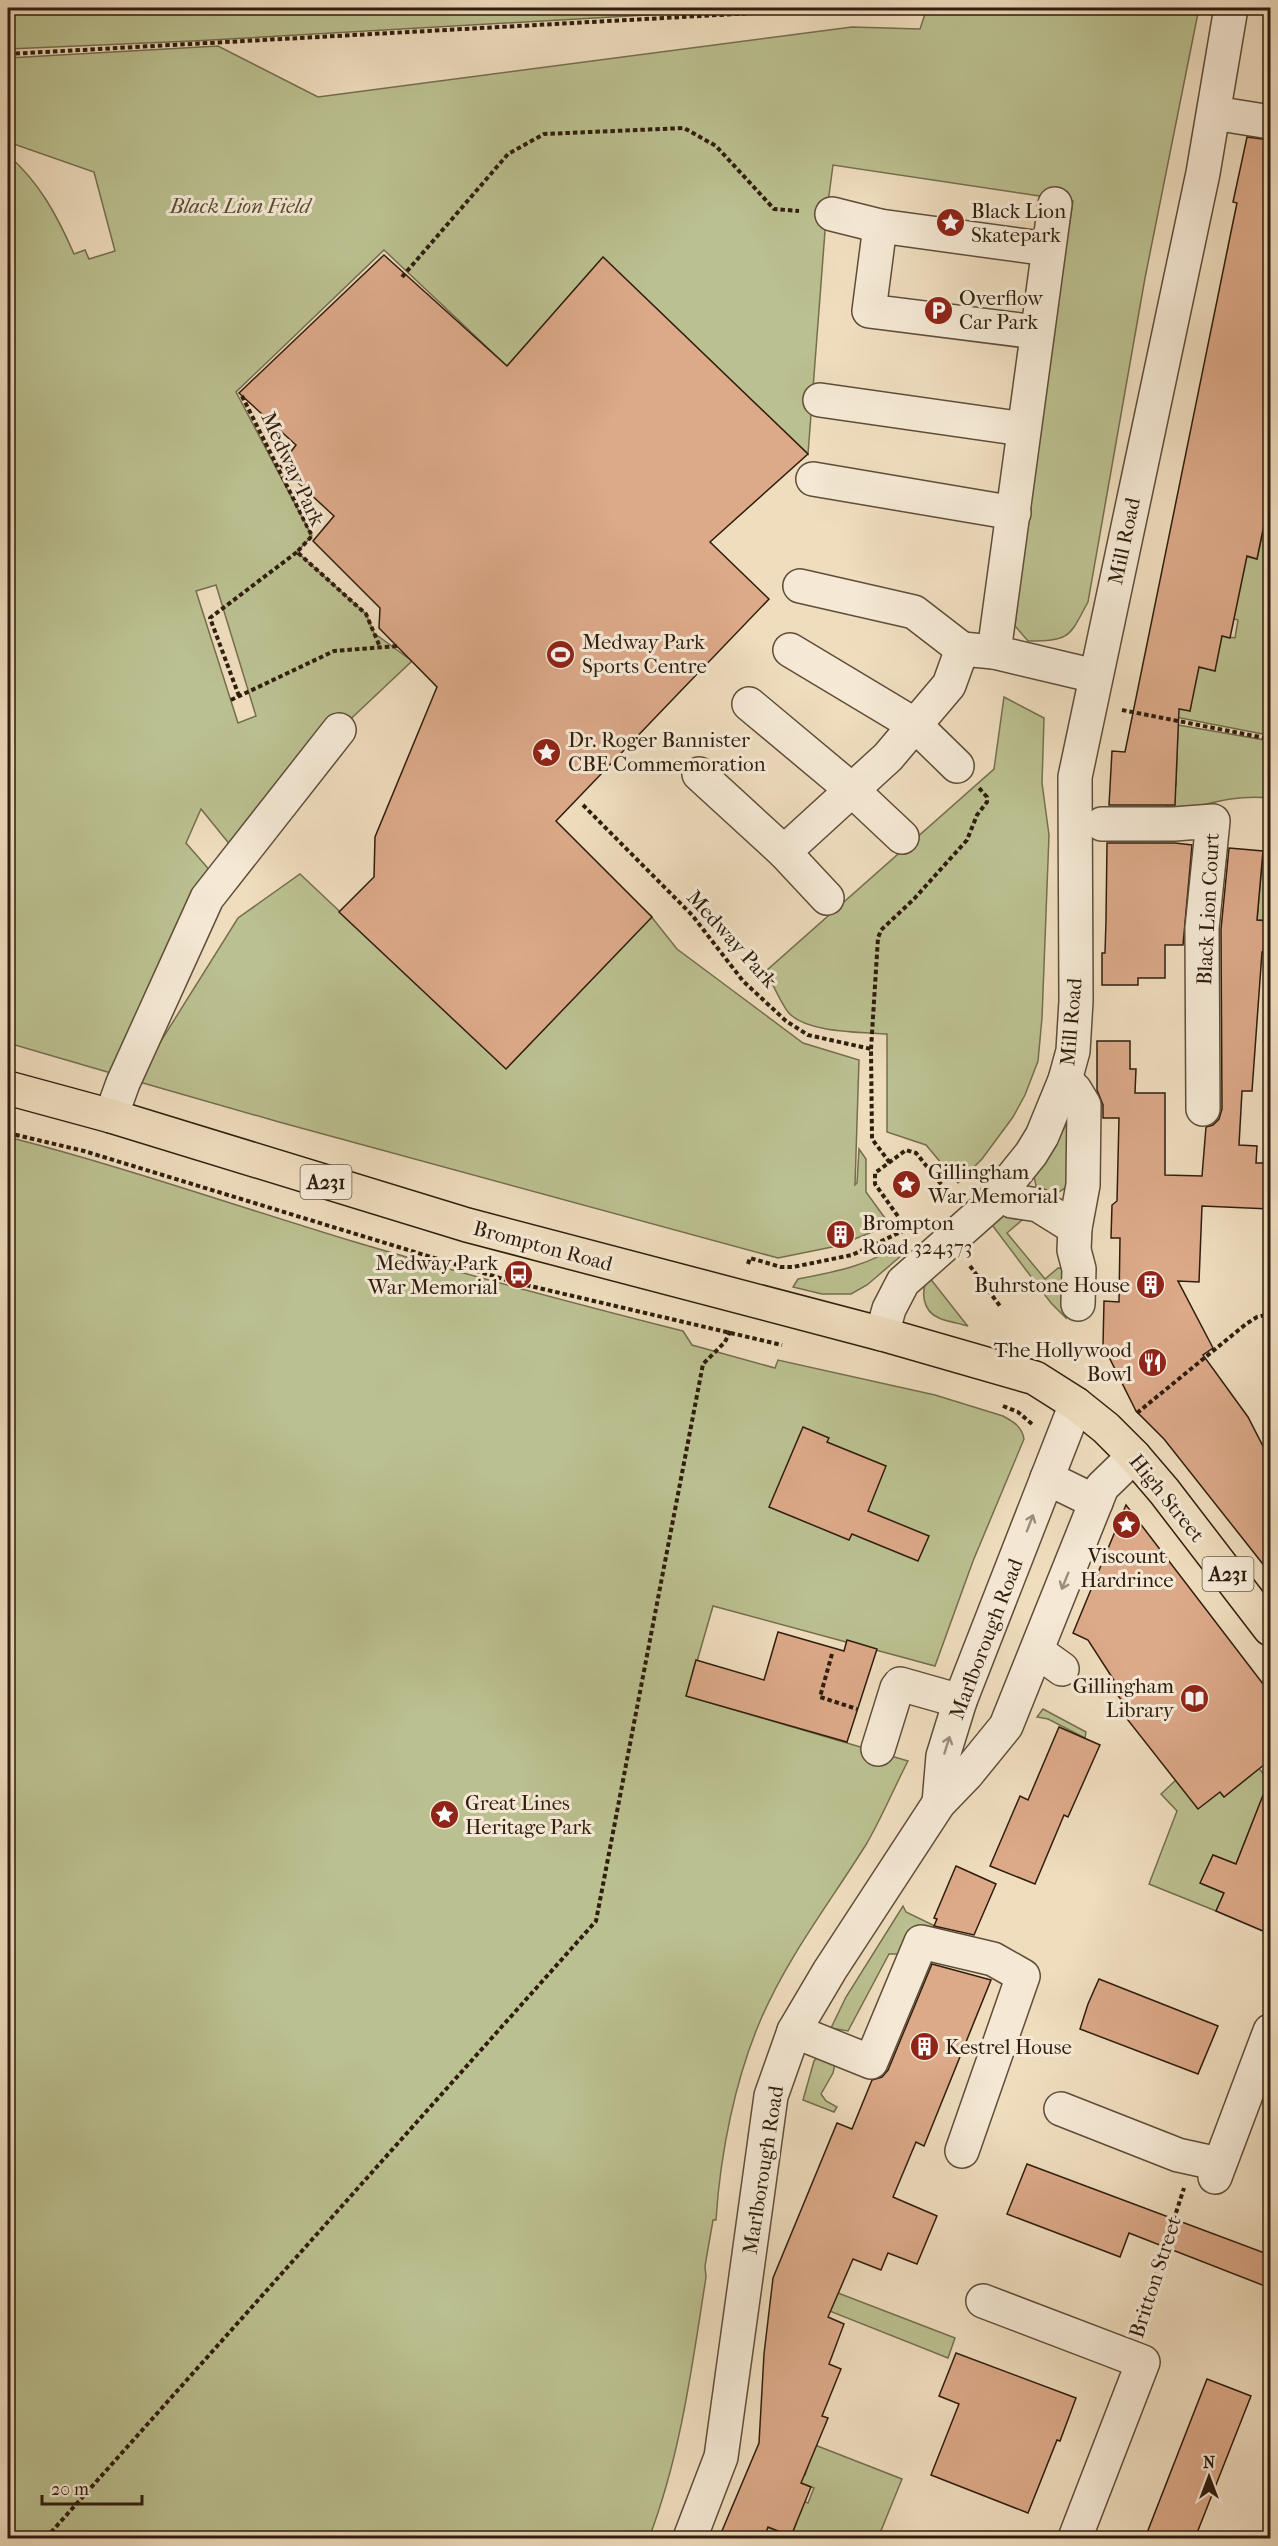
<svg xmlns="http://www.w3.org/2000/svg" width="1278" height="2546" font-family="'IM FELL French Canon',serif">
	<rect width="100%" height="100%" fill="#efddbe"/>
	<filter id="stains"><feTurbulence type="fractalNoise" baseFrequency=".00333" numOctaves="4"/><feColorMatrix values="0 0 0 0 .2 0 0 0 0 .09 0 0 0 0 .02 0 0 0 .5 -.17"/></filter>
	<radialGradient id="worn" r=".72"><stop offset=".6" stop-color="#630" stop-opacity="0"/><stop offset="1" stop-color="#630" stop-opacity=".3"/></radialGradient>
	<g fill="#bbc090" stroke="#756e4e" stroke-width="1.5" fill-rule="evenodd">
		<polygon points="8,8 769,8 193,41 8,49"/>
		<path d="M927 8H1199L1145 278 1088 602C1069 637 1071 641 1028 641L1015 626 1036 434 1073 201 833 165 826 218 808 454 603 257 507 366 384 250 236 392 312 536 297 552 366 614 374 633 412 661 339 730 240 857 201 809 186 843 213 874 111 1073 8 1043V155C39 182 57 215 74 254L85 250 89 259 115 251 94 172 8 142V58L218 46 318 97 852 27 920 29ZM216 585 256 716 238 723 196 591Z"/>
		<polygon points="1263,519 1270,521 1270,720 1268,735 1170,716 1172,707 1190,711 1191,705 1182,665 1215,670 1190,630 1235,638 1238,620 1234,619 1243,556 1257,559 1265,522"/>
		<path d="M1004 697 1044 718 1042 783 1049 835 1042 1018 1038 1061 1025 1095 1013 1117 982 1159 958 1183 926 1145 887 1132V1034C862 1032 805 1033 788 1012 779 1000 773 984 766 971L994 769Z"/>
		<path d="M1178 725 1270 741V798C1230 794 1204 806 1166 814L1167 801 1176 785Z"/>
		<polygon points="1263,852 1270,852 1270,921 1257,920"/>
		<polygon points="300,874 352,923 651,917 650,915 677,949 803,1043 859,1060 855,1185 857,1183 859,1149 866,1159 866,1192 890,1225 837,1246 778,1258 279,1122 136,1081 238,918"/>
		<polygon points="1066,1125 1074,1127 1070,1185 1059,1192 1037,1190 1034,1177"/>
		<path d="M8 1137C125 1167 239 1207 355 1242 463 1274 573 1303 683 1331L692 1345 775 1368 778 1360 935 1395 1003 1416C1014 1422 1022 1427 1024 1439L973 1561 935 1666 713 1606 687 1696 908 1761C894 1788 882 1817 867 1843 831 1901 788 1956 761 2019 735 2079 720 2155 716 2220H713L705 2266 706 2277C692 2366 681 2454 649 2538H8Z"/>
		<polygon points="1001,1214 1028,1215 1007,1233 1045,1279 1058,1268 1068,1269 1066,1318 1051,1303 989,1221"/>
		<path d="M903 1242 909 1249 867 1285 851 1294H822L793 1287 798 1279C835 1272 872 1265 903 1242Z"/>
		<path d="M929 1277 966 1324 968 1326C959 1323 948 1322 939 1318 922 1311 920 1290 929 1277Z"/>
		<polygon points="1043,1709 1086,1732 1085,1738 1048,1719 1037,1717"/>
		<polygon points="1254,1762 1269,1781 1236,1864 1213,1855 1201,1883 1224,1893 1216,1911 1149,1884 1177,1811 1161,1794 1176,1780 1220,1792 1224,1797 1246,1779"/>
		<polygon points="903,1906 906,1912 943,1930 1003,1953 889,1954 848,2031 831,2028 846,1997"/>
		<polygon points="818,2057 835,2064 833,2073 821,2094 826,2101 837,2107 834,2112 803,2100 814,2061"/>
		<polygon points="838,2293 955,2338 948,2358 827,2310"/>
		<polygon points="815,2445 902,2479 878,2538 764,2538 764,2526 791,2536 796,2524 778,2491 808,2503 814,2488 783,2476 786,2467 805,2475"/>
	</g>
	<g fill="#dca989" stroke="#2f1d0d" stroke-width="1.5">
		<polygon points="1247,137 1270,140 1270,521 1265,520 1257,559 1247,556 1230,638 1222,636 1215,671 1199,667 1190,711 1179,709 1175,805 1109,805 1112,751 1125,752 1232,227 1237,203 1233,202"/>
		<polygon points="384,255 507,366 603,257 808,454 710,542 769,599 556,821 652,917 506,1069 339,912 374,877 375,837 437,687 379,628 380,608 313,541 334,516 280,466 296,445 239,393"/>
		<polygon points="1107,843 1175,843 1192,845 1183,945 1165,945 1165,978 1138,978 1138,985 1102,985 1102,953 1105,953 1106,920"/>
		<polygon points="1229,848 1263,851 1257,920 1270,921 1267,952 1262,952 1252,1091 1242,1091 1239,1145 1257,1146 1256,1163 1270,1163 1270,1209 1202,1206 1199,1282 1178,1281 1213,1348 1203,1355 1248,1417 1270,1460 1270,1573 1164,1439 1136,1411 1103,1345 1104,1301 1119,1302 1120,1238 1111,1238 1112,1205 1117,1201 1119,1118 1103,1118 1103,1105 1097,1090 1097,1041 1130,1041 1130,1069 1136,1069 1135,1093 1165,1093 1165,1175 1202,1176 1206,1127 1213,1125 1219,1119 1222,1109 1221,929"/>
		<polygon points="803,1427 829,1438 827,1442 886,1466 868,1511 929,1536 918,1561 852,1534 849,1540 769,1507"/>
		<polygon points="1126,1505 1270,1693 1270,1760 1224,1797 1220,1792 1198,1809 1120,1710 1126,1706 1113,1689 1117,1685 1088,1640 1073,1633"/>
		<polygon points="778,1632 844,1651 847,1640 877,1649 847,1742 686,1696 696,1660 764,1680"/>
		<polygon points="1059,1727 1100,1745 1068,1817 1064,1815 1035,1884 990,1866 1020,1796 1028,1800"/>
		<polygon points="1269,1780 1270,1781 1270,1934 1216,1911 1224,1893 1200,1883 1213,1855 1236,1864"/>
		<polygon points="956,1866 996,1884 974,1935 934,1926 937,1919 934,1918"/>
		<polygon points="932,1964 991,1980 924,2146 916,2142 893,2197 937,2216 917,2264 888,2253 881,2270 853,2259 828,2317 844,2324 829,2364 841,2369 822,2416 828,2418 801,2483 811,2487 791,2536 768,2527 764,2538 719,2538 759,2443 764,2354 773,2278 837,2123 852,2129 872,2080 882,2077 888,2070"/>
		<polygon points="1099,1979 1218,2026 1198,2074 1080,2029 1088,2004"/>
		<polygon points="1027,2164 1270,2255 1270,2288 1129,2233 1120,2257 1007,2214"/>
		<polygon points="956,2353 1076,2398 1060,2441 1057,2440 1028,2513 931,2475 959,2404 939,2396"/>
		<polygon points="1207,2379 1251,2396 1195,2538 1145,2538"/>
	</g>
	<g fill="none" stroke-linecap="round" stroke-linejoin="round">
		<defs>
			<g id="minor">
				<polyline points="1214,113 1270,122"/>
				<polyline points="1055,204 994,652 1095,676"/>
				<polyline points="832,214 880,226 1048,249"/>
				<polyline points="880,226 869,311 1036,332"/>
				<polyline points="820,400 1023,429"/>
				<polyline points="813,479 1014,513"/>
				<polyline points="800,586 914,612 962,649"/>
				<polyline points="790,650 915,725 957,766"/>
				<polyline points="749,704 852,790 902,837"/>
				<polyline points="699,774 784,852 888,757 949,685 962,649 994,652"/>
				<polyline points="1102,824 1174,824 1213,821 1202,928 1203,1109"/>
				<polyline points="784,852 827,898"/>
				<polyline points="1065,1080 1075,1090 1084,1105 1083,1185 1075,1228 1074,1250 1079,1269 1078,1304"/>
				<polyline points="111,1116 123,1083 207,898 339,730"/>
				<polyline points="1002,1191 1012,1201 1038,1205 1075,1228"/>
				<polyline points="882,1334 889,1309 903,1282 990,1205 1031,1154 1042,1136 1065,1080 1073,1051 1076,1001 1075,777 1203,173 1231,8"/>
				<polyline points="1047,1478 1096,1502"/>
				<polyline points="1037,1651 1062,1669"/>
				<polyline points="878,1749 897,1688 900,1684 960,1701"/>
				<polyline points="939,1803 943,1756 960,1701 1076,1404"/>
				<polyline points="794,2031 871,2062 921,1942 993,1959 1023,1976 962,2151"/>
				<polyline points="1061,2109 1178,2155 1219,2164"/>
				<polyline points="1215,2177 1270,2031"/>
				<polyline points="983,2301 1143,2362 1075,2538"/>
				<polyline points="690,2538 721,2457 771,2096 794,2031 830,1970 939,1803 967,1774 1006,1726 1102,1487 1134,1456"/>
			</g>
			<polyline id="major" points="8,1088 111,1116 467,1225 882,1334 1035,1378 1076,1404 1106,1428 1134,1456 1164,1491 1270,1629"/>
		</defs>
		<use href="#minor" stroke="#5f4d39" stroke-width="36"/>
		<use href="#major" stroke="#2f1d0d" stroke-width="36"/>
		<g stroke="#2f1d0d" stroke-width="4" stroke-dasharray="4.5 3" stroke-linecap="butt">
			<polyline points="8,54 846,8"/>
			<polyline points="402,277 508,154 544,134 684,128 716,146 774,209 799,211"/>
			<polyline points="242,396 312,536 297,552 366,614 380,647"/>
			<polyline points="239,696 210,618 297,552"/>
			<polyline points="231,700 334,651 398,646"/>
			<polyline points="1122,710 1270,739"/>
			<polyline points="583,805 692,915 743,981 786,1021 808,1035 871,1049 872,1139 890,1163"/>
			<polyline points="871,1049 878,938 881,930 914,899 967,840 977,815 987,802 987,797 979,788"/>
			<polyline points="8,1133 84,1151 513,1282 782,1345"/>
			<polyline points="748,1264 750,1258 781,1267 793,1267 852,1255 907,1229 875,1184 875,1173 906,1150 916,1153 950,1195"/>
			<polyline points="970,1266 1000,1306"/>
			<polyline points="1268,1292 1270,1293"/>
			<polyline points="1003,1406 1018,1412 1032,1424"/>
			<polyline points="1137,1413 1246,1324 1257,1317 1270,1314"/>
			<polyline points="1268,1467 1270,1466"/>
			<polyline points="832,1654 820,1697 857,1709"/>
			<polyline points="1139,2327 1184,2188"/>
			<polyline points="46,2538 596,1921 703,1364 725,1342 731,1329"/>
		</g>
		<use href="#minor" stroke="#f5e9d5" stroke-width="33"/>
		<use href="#major" stroke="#efddbe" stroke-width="33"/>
	</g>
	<defs><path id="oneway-shaft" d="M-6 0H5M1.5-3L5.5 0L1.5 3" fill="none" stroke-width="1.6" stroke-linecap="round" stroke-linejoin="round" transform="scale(1.5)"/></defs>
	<g stroke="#9c8d7b">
		<use href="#oneway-shaft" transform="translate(1030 1523) rotate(-69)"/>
		<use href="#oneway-shaft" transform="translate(1065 1581) rotate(112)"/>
		<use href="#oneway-shaft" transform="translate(947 1745) rotate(-73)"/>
	</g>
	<defs>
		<symbol id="sight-disc" viewBox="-11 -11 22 22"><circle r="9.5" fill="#8f2418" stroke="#f5e9d5"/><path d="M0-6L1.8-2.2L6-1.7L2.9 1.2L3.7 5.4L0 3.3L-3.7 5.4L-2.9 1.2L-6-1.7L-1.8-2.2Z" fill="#fff"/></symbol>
		<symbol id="parking-disc" viewBox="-11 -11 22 22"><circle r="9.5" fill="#8f2418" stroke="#f5e9d5"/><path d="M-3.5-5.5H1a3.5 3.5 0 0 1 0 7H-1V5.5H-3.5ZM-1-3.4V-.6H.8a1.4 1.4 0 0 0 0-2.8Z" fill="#fff"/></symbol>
		<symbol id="stadium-disc" viewBox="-11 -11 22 22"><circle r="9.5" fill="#8f2418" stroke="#f5e9d5"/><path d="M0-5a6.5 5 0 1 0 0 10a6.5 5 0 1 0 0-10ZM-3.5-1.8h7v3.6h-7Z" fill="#fff"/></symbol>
		<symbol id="building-disc" viewBox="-11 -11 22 22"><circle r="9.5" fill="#8f2418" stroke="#f5e9d5"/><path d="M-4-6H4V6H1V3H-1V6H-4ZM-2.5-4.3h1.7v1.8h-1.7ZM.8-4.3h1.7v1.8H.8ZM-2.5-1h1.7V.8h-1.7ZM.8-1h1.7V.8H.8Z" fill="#fff"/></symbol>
		<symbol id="bus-disc" viewBox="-11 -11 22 22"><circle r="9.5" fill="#8f2418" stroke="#f5e9d5"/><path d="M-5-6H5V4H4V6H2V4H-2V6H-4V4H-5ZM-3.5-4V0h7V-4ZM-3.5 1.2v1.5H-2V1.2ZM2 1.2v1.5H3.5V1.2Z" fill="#fff"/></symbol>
		<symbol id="restaurant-disc" viewBox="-11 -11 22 22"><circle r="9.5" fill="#8f2418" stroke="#f5e9d5"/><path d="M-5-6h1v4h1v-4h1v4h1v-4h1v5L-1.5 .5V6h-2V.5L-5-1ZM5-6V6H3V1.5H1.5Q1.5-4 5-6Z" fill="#fff"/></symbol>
		<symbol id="library-disc" viewBox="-11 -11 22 22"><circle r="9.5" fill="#8f2418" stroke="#f5e9d5"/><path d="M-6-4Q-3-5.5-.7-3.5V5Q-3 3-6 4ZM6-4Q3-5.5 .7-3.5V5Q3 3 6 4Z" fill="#fff"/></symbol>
	</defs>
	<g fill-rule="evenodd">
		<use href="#sight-disc" x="934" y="206" width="33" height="33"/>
		<use href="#parking-disc" x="922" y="294" width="33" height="33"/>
		<use href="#stadium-disc" x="544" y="638" width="33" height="33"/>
		<use href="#sight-disc" x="530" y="736" width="33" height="33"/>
		<use href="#sight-disc" x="890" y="1168" width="33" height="33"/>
		<use href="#building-disc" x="824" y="1218" width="33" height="33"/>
		<use href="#bus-disc" x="502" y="1258" width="33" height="33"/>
		<use href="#building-disc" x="1134" y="1268" width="33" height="33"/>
		<use href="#restaurant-disc" x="1136" y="1346" width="33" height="33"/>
		<use href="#sight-disc" x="1110" y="1508" width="33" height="33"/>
		<use href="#library-disc" x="1178" y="1682" width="33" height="33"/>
		<use href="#sight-disc" x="428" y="1798" width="33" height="33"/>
		<use href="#building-disc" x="908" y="2030" width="33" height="33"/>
	</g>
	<g text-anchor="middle" stroke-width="6" stroke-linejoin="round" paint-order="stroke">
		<g fill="#f5e9d5" stroke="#6a5a49" stroke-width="1.5">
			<rect x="300.5" y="1165" width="51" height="34" rx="4.5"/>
			<rect x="1202.5" y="1557" width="51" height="34" rx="4.5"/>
		</g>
		<g font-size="20" font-weight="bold" fill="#2f1d0d">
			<text x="326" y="1189">A231</text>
			<text x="1228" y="1581">A231</text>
		</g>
		<g font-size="21" font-style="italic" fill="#594e34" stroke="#f5e9d5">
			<text x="240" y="213">Black Lion Field</text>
		</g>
		<g font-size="21" fill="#2f1d0d" stroke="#f5e9d5" text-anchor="start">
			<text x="971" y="218">Black Lion<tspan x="971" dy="24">Skatepark</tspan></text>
			<text x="959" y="305">Overflow<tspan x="959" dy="24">Car Park</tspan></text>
			<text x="582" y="649">Medway Park<tspan x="582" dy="24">Sports Centre</tspan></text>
			<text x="568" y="747">Dr. Roger Bannister<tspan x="568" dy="24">CBE Commemoration</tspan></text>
			<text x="928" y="1179">Gillingham<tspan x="928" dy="24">War Memorial</tspan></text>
			<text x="862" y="1230">Brompton<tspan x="862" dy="24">Road 324373</tspan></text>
			<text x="498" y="1270" text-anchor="end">Medway Park<tspan x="498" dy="24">War Memorial</tspan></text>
			<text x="1130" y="1292" text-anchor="end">Buhrstone House</text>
			<text x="1132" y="1357" text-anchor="end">The Hollywood<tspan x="1132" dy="24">Bowl</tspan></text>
			<text x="1127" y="1563" text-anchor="middle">Viscount<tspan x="1127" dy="24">Hardrince</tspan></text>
			<text x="1174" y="1693" text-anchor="end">Gillingham<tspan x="1174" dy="24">Library</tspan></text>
			<text x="465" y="1810">Great Lines<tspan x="465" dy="24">Heritage Park</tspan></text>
			<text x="945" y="2054">Kestrel House</text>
		</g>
		<g font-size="21" fill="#2f1d0d" stroke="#f5e9d5">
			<text transform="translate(293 469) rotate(65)" y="7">Medway Park</text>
			<text transform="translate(1124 541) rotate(-78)" y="7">Mill Road</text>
			<text transform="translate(1208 909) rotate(-87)" y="7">Black Lion Court</text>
			<text transform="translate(732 939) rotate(48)" y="7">Medway Park</text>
			<text transform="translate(1071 1022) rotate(-85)" y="7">Mill Road</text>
			<text transform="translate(543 1246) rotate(15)" y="7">Brompton Road</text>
			<text transform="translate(1167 1498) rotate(51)" y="7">High Street</text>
			<text transform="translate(986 1639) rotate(-69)" y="7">Marlborough Road</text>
			<text transform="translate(763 2170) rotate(-81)" y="7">Marlborough Road</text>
			<text transform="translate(1155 2277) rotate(-72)" y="7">Britton Street</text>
		</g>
	</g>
	<rect width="1278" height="2546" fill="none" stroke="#efddbe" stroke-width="30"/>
	<rect x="9" y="9" width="1260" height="2528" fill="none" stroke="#2f1d0d" stroke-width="3"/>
	<rect x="15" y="15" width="1248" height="2516" fill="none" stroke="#2f1d0d" stroke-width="1.5"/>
	<g transform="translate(1209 2477)" stroke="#f5e9d5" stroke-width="4.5" paint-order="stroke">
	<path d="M0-4.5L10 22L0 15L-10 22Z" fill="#2f1d0d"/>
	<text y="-9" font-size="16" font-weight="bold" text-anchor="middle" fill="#2f1d0d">N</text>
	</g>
	<path d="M42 2495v9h100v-9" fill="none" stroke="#2f1d0d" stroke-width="3"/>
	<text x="51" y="2495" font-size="18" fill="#2f1d0d" stroke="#f5e9d5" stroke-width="4.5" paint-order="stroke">20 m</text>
	<rect width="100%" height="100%" filter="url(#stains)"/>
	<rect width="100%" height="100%" fill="url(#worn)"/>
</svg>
